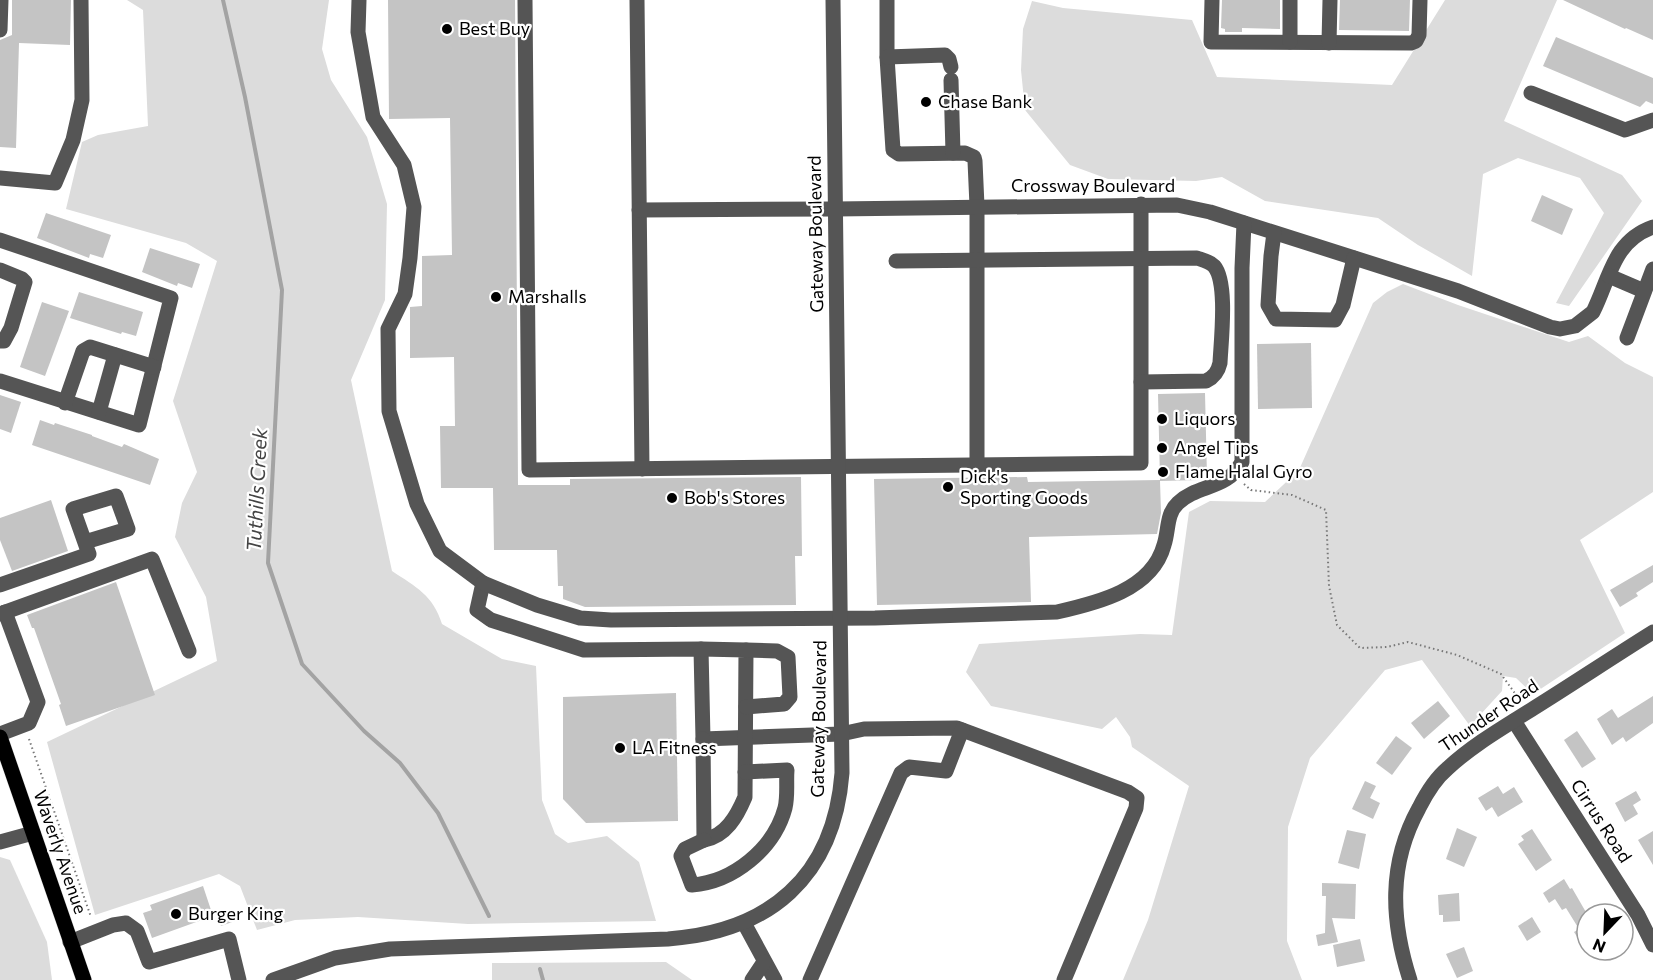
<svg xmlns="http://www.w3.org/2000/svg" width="1653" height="980" font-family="Commissioner,sans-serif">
	<rect width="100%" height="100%" fill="#fff"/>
	<g fill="#dcdcdc">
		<path d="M127 0H329L322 49 331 80 367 137 387 204 385 300 351 380 392 571C416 587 433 595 442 624L502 659 536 666 542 800 555 834 568 843 607 836 639 862 656 921 468 924 358 917 295 920 257 930 240 886 219 874 95 915 47 742 217 661 206 597 175 537 182 503 197 472 173 401 217 261 186 243 66 209 82 142 98 135 148 126 143 10Z"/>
		<polygon points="1445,0 1557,0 1504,121 1622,175 1642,201 1569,306 1556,303 1604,213 1580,178 1518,158 1483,174 1472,276 1418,245 1378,218 1265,201 1222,177 1196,181 1108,179 1070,165 1025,110 1021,70 1023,29 1032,1 1063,8 1192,20 1217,77 1392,85"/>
		<polygon points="1403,284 1458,305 1569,342 1588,336 1625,363 1653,377 1653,492 1580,540 1625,633 1533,694 1516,678 1503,676 1502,691 1470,726 1422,660 1385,670 1310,758 1288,827 1287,941 1302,980 1123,980 1148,920 1189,786 1132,747 1130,737 1116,717 1102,729 991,706 966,672 979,644 1140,634 1172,635 1189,512 1210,501 1265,502 1299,470 1373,303 1387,292"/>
		<polygon points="0,857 10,860 47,942 52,980 0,980"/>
		<polygon points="666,962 692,980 492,980 492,963"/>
	</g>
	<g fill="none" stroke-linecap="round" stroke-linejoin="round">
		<g stroke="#a3a3a3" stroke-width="4">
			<polyline points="223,0 245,97 282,290 268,563 302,664 364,731 400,763 438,813 489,916"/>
			<polyline points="540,969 543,980"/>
		</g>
	</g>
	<g fill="#c4c4c4">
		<polygon points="12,0 71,0 70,45 19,43 16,148 0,147 0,40 12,35"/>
		<polygon points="388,0 515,0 518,485 570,485 570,479 801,477 802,556 795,556 796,605 585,607 563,599 563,586 558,586 557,550 494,550 493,488 441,488 440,426 455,426 454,357 410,358 410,307 422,306 422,256 452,255 450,118 389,119"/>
		<polygon points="1222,0 1280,0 1280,29 1242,28 1242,32 1225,32 1225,29 1221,28"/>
		<polygon points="1340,0 1410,0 1409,31 1339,30"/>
		<polygon points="1563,0 1653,0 1653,40 1626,28 1625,29"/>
		<polygon points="1556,37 1653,78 1653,104 1646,101 1640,107 1543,66"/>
		<polygon points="1542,195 1573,209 1562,235 1531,221"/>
		<polygon points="46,213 111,235 103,258 90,254 89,258 37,238"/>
		<polygon points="150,248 200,264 192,288 178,283 177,286 142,272"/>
		<polygon points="79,292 143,312 136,336 122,332 121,334 70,318"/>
		<polygon points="42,302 69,311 45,376 20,367"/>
		<polygon points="1311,343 1312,408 1258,409 1257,344"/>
		<polygon points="1205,393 1207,477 1199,480 1160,481 1161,513 1157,534 1029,537 1031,602 877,605 874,479 1027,477 1028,482 1160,480 1158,394"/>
		<polygon points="0,395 21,402 11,433 0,429"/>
		<polygon points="40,420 54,425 55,423 92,435 92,436 122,447 124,444 159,459 150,485 32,445"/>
		<polygon points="51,500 68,551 12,571 0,540 0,518"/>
		<polygon points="1653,565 1653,582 1636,593 1638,596 1620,607 1610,590"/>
		<polygon points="116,582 155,695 66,726 59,705 61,704 34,628 32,628 27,615"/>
		<polygon points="676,693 678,821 586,823 563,799 563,697"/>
		<polygon points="1653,696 1653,723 1626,742 1623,737 1612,745 1597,719 1612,709 1618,718"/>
		<polygon points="1438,701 1450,716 1424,739 1411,723"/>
		<polygon points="1577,731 1596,759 1582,768 1564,740"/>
		<polygon points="1396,736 1412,748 1392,775 1376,763"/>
		<polygon points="1365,781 1376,786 1370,798 1380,803 1373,819 1352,809"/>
		<polygon points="1498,786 1503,794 1514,787 1523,802 1498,817 1492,807 1486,811 1478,798"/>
		<polygon points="1636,791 1641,800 1633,805 1638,814 1625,822 1615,803"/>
		<polygon points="1457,828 1477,837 1464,867 1446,859"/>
		<polygon points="1532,829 1552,860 1536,871 1518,844 1524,840 1521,836"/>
		<polygon points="1347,830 1366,834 1359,869 1338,863"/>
		<polygon points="1653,831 1653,865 1638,840"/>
		<polygon points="1564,879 1570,889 1572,888 1587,914 1587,952 1574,932 1579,929 1566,908 1562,910 1555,899 1549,903 1543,893"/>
		<polygon points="1322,883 1356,884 1355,919 1332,918 1338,942 1318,946 1316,935 1325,933 1326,896 1322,896"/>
		<polygon points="203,886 213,916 152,938 143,913 152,910 150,905"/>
		<polygon points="1459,893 1460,921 1443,922 1443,915 1439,915 1438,895"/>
		<polygon points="231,911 235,921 221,926 217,916"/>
		<polygon points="1532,917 1541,932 1527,941 1518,926"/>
		<polygon points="1360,939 1365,961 1337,967 1333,945"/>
		<polygon points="1464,947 1473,971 1457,978 1446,954"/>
	</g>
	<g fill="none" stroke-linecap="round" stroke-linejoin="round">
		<defs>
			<polyline id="major" points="0,737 84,980"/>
		</defs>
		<use href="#major" stroke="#dbdbdb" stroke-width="16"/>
		<g stroke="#777" stroke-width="2" stroke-dasharray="1.5 3" stroke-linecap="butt">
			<polyline points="1244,484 1251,490 1292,495 1326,510 1329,586 1337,625 1360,648 1387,647 1408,642 1457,655 1501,674 1519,699"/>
			<polyline points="29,739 91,917"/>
		</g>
		<g stroke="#555" stroke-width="15">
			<polyline points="359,0 358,32 373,117 404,165 414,207 410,258 405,294 388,329 389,411 417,504 440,551 483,583 477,610 491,620 584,650 701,649 703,739 841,734 864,729 957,728 1128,792 1137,798 1136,808 1064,980"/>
			<polyline points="525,0 529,470 1141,463 1141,204"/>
			<polyline points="637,0 642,469"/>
			<polyline points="887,0 887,57 893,150 899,154 965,153 974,157 975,161 977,206 977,464"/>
			<polyline points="1212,0 1211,42 1411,43 1416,41 1419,35 1420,0"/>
			<polyline points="1290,0 1290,42"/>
			<polyline points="0,30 1,0"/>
			<polyline points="1329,43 1330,0"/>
			<polyline points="887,57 945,55 949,59 951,67"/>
			<polyline points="951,80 953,153"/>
			<polyline points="1531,93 1625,130 1653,120"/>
			<polyline points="0,178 55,183 73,140 82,100 81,0"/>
			<path d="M639 210 835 209 1177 205 1210 212 1458 291 1550 327 1560 329 1575 326 1593 312C1610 278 1613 241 1653 227"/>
			<polyline points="1274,233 1271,256 1268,305 1276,319 1335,320 1343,305 1354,258"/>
			<polyline points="0,240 171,298 139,425 0,381"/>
			<path d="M896 261 1197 258C1203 260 1209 261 1214 266 1228 282 1221 341 1220 363 1218 372 1214 377 1206 381L1141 382"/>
			<polyline points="0,270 22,279 25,282 11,328 4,341 0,341"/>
			<polyline points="1609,276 1644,291"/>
			<polyline points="1627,338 1653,269"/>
			<polyline points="65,403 83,351 90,347 154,367"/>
			<polyline points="99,412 115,355"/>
			<path d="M483 583 537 605 580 618 611 620 875 618 1057 612C1097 603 1152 590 1164 545 1169 530 1166 514 1178 503 1198 484 1227 490 1242 462V268L1244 223"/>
			<polyline points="0,585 89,554 73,509 116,496 128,529 85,542"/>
			<polyline points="0,614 152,559 189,651"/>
			<path d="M701 649 746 650 745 797C737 816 726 836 704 840L703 739"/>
			<polyline points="746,707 784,704 790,697 788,657 777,651 746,650"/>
			<polyline points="1514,721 1638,915 1653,945"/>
			<polyline points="0,734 29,723 38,702 5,612"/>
			<path d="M704 840 685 849 681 856 692 885C733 882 774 849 785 808 788 796 786 782 787 770L745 772"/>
			<polyline points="0,842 33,833"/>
			<polyline points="744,923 775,980"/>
			<polyline points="70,942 113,925 126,923 137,931 149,962 229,939 239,980"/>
			<path d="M273 980 335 958 390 949 668 939C769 932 834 877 842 773L833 0"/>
			<polyline points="752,980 764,962"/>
			<polyline points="810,980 901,773 909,767 946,771 962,730"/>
			<path d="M1410 980C1391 921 1388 864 1419 808 1426 794 1436 778 1448 768 1474 744 1504 727 1534 708 1574 683 1613 657 1653 632"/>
		</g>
		<use href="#major" stroke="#000" stroke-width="15"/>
	</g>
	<g fill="#000" stroke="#fff" stroke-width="2">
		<circle cx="447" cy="29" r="6"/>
		<circle cx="926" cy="102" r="6"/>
		<circle cx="496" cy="297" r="6"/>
		<circle cx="1162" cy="419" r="6"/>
		<circle cx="1162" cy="448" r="6"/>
		<circle cx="1163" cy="472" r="6"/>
		<circle cx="948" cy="487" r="6"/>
		<circle cx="672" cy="498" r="6"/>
		<circle cx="620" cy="748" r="6"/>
		<circle cx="176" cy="914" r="6"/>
	</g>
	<g text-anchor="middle" stroke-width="4.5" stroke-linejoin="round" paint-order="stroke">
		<g font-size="18" fill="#000" stroke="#fff" text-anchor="start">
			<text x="459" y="35">Best Buy</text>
			<text x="938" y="108">Chase Bank</text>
			<text x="508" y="303">Marshalls</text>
			<text x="1174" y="425">Liquors</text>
			<text x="1174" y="454">Angel Tips</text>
			<text x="1175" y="478">Flame Halal Gyro</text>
			<text x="960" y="483">Dick's<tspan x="960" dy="21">Sporting Goods</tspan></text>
			<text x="684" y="504">Bob's Stores</text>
			<text x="632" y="754">LA Fitness</text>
			<text x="188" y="920">Burger King</text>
		</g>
		<g font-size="18" fill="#000" stroke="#fff">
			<text x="1093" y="192">Crossway Boulevard</text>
			<text transform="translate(816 234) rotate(-91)" y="6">Gateway Boulevard</text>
			<text transform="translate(1489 716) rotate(-34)" y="6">Thunder Road</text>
			<text transform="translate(819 719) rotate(-89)" y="6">Gateway Boulevard</text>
			<text transform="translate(1601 821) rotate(57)" y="6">Cirrus Road</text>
			<text transform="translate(60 852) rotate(71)" y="6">Waverly Avenue</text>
		</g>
		<g font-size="20" font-style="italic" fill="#444" stroke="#fff">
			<text transform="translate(257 490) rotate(-87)" y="7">Tuthills Creek</text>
		</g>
	</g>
	<g transform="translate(1605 932) rotate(203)"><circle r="28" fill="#ffffff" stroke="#999999" stroke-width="1.5"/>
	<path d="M0-4.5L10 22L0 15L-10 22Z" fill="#000000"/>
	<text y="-9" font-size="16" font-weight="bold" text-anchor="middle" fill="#000000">N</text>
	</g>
</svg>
